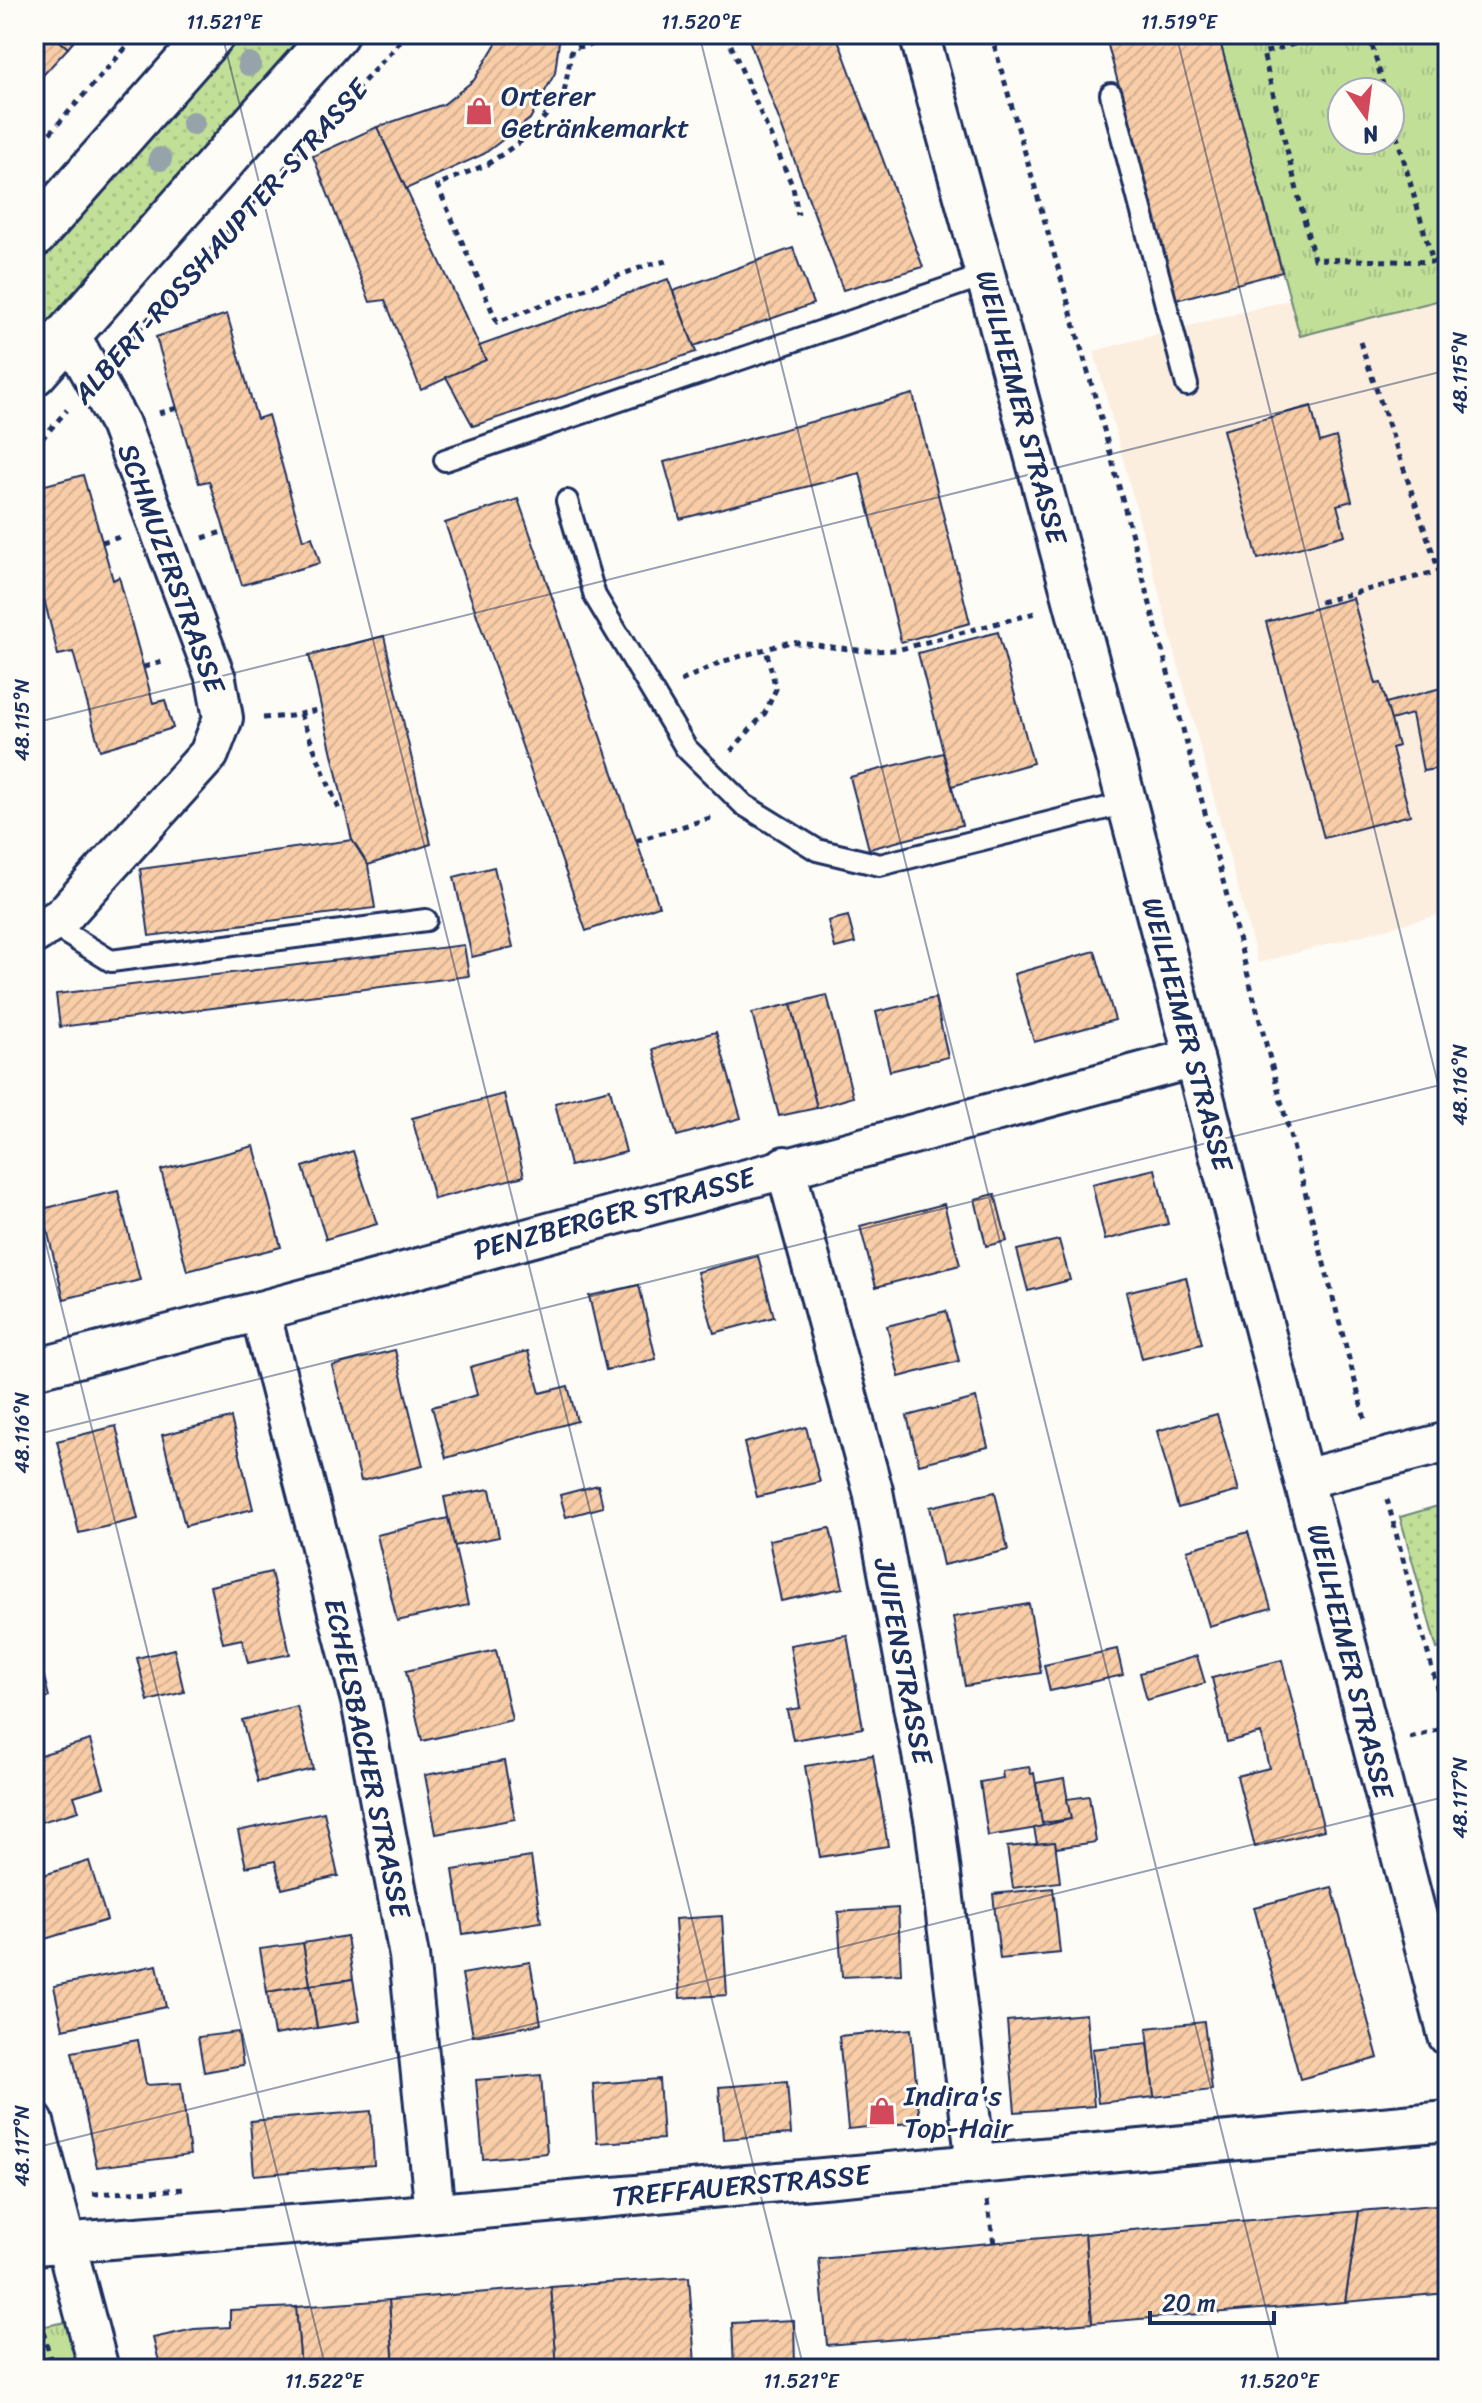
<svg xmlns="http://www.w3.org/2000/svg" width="1482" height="2403" font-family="Sriracha,sans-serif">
	<defs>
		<pattern id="grass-dots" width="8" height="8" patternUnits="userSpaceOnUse" patternTransform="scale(2)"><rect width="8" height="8" fill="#c1df97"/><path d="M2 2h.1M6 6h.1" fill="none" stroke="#a5c085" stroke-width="1.8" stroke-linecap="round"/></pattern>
		<pattern id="park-tufts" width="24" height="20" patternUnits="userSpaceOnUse" patternTransform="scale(2)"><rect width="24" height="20" fill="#c1df97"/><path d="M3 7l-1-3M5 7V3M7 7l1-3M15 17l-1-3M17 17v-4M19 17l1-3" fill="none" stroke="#a5c085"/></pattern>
		<pattern id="building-hatch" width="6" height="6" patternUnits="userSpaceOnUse" patternTransform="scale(2)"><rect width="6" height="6" fill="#f8cda7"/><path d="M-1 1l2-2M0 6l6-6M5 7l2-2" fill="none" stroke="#d4b092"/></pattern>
	</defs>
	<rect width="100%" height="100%" fill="#fdfcf7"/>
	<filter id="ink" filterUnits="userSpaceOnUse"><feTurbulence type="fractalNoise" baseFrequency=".0125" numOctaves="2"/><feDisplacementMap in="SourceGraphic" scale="16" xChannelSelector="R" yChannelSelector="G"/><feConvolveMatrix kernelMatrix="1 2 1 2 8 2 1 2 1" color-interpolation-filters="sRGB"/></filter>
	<g filter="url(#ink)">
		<polygon fill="#fceedf" points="1448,258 1448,912 1258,963 1094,351"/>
		<g fill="url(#grass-dots)" stroke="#6e877a" stroke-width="2">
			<polygon points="241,34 305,34 34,342 34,268"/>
			<polygon points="1448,1503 1448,1644 1437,1649 1400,1517"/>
		</g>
		<g fill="url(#park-tufts)" stroke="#6e877a" stroke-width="2" fill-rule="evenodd">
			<path d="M1218 34H1448V298L1300 336ZM1342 92H1390V140H1342Z"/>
			<polygon points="67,2322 80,2369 34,2369 34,2328"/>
		</g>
		<g fill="url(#building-hatch)" stroke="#1b2f5e" stroke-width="2">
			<polygon points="34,34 52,34 68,48 34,85"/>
			<polygon points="52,34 80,34 68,48"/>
			<polygon points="503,34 543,34 505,42"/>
			<polygon points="543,34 560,34 555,73 530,119 484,154 406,189 377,127 444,104 474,80 497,42"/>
			<polygon points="747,34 836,34 923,267 843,290"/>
			<polygon points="1105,34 1218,34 1282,272 1176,300"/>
			<polygon points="377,127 486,360 421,390 385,300 370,302 313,156"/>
			<polygon points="793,248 813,304 694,346 673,291"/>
			<polygon points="668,279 696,352 473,426 446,377 486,360 479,346"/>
			<polygon points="227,314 257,419 268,415 303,540 312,537 320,563 242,585 209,481 199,483 156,337"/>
			<polygon points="913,394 970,623 901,642 860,473 680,519 664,462"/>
			<polygon points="1311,406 1320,442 1336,437 1352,501 1337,505 1345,535 1258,559 1223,430"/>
			<polygon points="83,475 113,580 119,577 153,703 165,700 173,728 100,750 73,652 58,655 34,559 34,488"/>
			<polygon points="518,499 659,906 586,931 445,523"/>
			<polygon points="1353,598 1376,684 1381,683 1398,746 1392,748 1410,815 1324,838 1266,622"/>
			<polygon points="998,632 1033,763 952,786 918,653"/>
			<polygon points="384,636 431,844 368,865 352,840 309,655"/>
			<polygon points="1448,686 1448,767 1423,771 1412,714 1391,720 1386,703"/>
			<polygon points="943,753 962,825 869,849 850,777"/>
			<polygon points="352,840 368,865 375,908 149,936 140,869"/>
			<polygon points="494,867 513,947 472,957 454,877"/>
			<polygon points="848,916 855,943 835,948 828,921"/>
			<polygon points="464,945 469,976 60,1027 56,994"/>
			<polygon points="1095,951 1115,1020 1034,1042 1014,974"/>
			<polygon points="827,995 853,1097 817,1108 791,1004"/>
			<polygon points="935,998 948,1057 890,1071 876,1012"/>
			<polygon points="791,1004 817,1108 779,1116 752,1013"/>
			<polygon points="716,1032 741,1118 677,1136 653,1049"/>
			<polygon points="610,1089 626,1152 570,1166 555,1103"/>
			<polygon points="504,1094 524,1176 434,1199 412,1118"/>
			<polygon points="254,1146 281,1247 187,1271 161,1170"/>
			<polygon points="353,1151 377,1224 326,1239 303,1167"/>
			<polygon points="1155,1169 1168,1224 1105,1240 1092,1184"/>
			<polygon points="118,1191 140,1280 64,1299 42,1209"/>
			<polygon points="995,1194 1007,1241 986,1246 975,1199"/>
			<polygon points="944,1204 960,1265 876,1287 860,1226"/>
			<polygon points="1059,1240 1070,1280 1028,1291 1017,1250"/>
			<polygon points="758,1256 774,1317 714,1333 697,1272"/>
			<polygon points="1186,1277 1202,1344 1142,1359 1126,1292"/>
			<polygon points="639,1285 656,1359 606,1370 589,1296"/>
			<polygon points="946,1311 959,1361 899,1377 887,1326"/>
			<polygon points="395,1350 423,1466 361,1481 332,1366"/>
			<polygon points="528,1351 540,1393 568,1386 577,1421 446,1458 432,1407 477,1395 470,1367"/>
			<polygon points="976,1398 988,1447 919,1464 907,1416"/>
			<polygon points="1217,1414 1239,1491 1178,1508 1157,1431"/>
			<polygon points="231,1418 253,1509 185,1526 162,1435"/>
			<polygon points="116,1426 138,1519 79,1533 57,1441"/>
			<polygon points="806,1427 820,1482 757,1497 744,1443"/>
			<polygon points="598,1485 603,1507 566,1517 560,1495"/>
			<polygon points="490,1489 499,1537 454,1546 444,1497"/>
			<polygon points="995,1492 1008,1550 943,1565 930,1507"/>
			<polygon points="448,1518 468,1605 397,1621 377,1535"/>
			<polygon points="830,1528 843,1588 781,1601 769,1540"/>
			<polygon points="1248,1532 1271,1608 1209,1626 1187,1550"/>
			<polygon points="271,1572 290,1654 248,1663 242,1639 223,1643 210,1586"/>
			<polygon points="1029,1604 1041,1673 965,1686 953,1617"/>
			<polygon points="847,1635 863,1728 793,1740 787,1710 800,1708 790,1645"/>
			<polygon points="34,1636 49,1697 34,1701"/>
			<polygon points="174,1649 184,1692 148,1701 137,1658"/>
			<polygon points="1117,1649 1123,1675 1050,1691 1044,1665"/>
			<polygon points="496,1650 512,1720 422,1741 406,1671"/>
			<polygon points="1197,1656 1205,1683 1147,1700 1140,1673"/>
			<polygon points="1282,1660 1324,1830 1255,1847 1237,1776 1269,1768 1261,1733 1227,1742 1212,1678"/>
			<polygon points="297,1706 313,1769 258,1782 242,1720"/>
			<polygon points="90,1740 104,1787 74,1796 79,1811 34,1824 34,1757"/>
			<polygon points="873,1755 888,1846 820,1857 805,1766"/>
			<polygon points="504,1761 515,1819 436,1834 425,1775"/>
			<polygon points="1029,1767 1031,1774 1034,1773 1043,1827 988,1836 980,1782 1003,1778 1002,1771"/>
			<polygon points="1064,1778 1071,1819 1042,1823 1036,1783"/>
			<polygon points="1089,1796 1096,1842 1056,1848 1055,1842 1037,1844 1034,1828 1071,1819 1067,1799"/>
			<polygon points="324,1812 338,1876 282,1889 275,1861 246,1867 238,1831"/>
			<polygon points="1055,1842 1060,1882 1013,1888 1007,1847"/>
			<polygon points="531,1857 541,1922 463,1934 453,1870"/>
			<polygon points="89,1861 107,1920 45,1939 34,1903 34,1878"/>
			<polygon points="1332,1887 1378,2058 1300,2079 1254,1907"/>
			<polygon points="1053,1888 1060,1953 1000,1959 993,1894"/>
			<polygon points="898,1908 901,1974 842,1977 838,1912"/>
			<polygon points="722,1916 727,1995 680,1998 675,1919"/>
			<polygon points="347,1936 353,1979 310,1985 303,1943"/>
			<polygon points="303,1943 310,1985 267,1992 260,1949"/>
			<polygon points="530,1962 541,2024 473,2036 462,1974"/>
			<polygon points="157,1965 166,2007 63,2029 54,1986"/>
			<polygon points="353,1979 360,2021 317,2028 310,1985"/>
			<polygon points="310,1985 317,2028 274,2035 267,1992"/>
			<polygon points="1086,2014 1094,2106 1015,2112 1007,2021"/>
			<polygon points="1204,2022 1212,2090 1154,2097 1147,2028"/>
			<polygon points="911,2029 920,2122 848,2129 839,2036"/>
			<polygon points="238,2032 243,2065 204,2072 198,2037"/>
			<polygon points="138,2040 146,2085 181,2083 190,2155 97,2167 72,2052"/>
			<polygon points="1148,2043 1154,2097 1098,2103 1092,2049"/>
			<polygon points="541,2075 547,2153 483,2159 476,2080"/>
			<polygon points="659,2079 663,2139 597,2143 593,2084"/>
			<polygon points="787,2082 791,2134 723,2139 719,2087"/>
			<polygon points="371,2111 374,2165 254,2175 250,2121"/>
			<polygon points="1448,2204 1448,2293 1345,2302 1359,2211"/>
			<polygon points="1359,2211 1345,2302 1092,2323 1085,2234"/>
			<polygon points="1085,2234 1092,2323 827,2345 819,2259"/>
			<polygon points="689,2277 695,2365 557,2369 551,2287"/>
			<polygon points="551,2287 557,2369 394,2369 389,2300"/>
			<polygon points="389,2300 394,2369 301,2369 296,2307"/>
			<polygon points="296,2307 301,2369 161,2369 153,2338 194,2329 230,2327 230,2310"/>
			<polygon points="794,2320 795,2369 734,2369 732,2323"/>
		</g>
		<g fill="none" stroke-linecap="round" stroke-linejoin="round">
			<defs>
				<g id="lane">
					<polyline points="1111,94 1187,385"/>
					<polyline points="445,460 986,275"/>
					<polyline points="567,501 595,596 686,748 744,805 817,850 880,865 1127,803"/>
					<polyline points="51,924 111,961 426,920"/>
				</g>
				<g id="street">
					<path d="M919 34C1104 699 1274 1368 1448 2036"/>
					<polyline points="34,934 63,916 209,754 223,718 216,679 120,424 69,333"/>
					<polyline points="785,1166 873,1491 935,1824 976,2164"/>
					<polyline points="260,1311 361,1701 409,1956 435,2213"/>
					<polyline points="34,1369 260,1311 1194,1058"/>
					<polyline points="1304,1479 1448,1442"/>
					<polyline points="34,2122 99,2369"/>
					<polyline points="34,2245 394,2217 1448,2121"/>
				</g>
				<g id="secondary">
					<polyline points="34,235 212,34"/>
					<polyline points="34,373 335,34"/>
				</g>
			</defs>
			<use href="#lane" stroke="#1b2f5e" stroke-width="26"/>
			<use href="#street" stroke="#1b2f5e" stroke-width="44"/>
			<use href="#secondary" stroke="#1b2f5e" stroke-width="50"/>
			<g stroke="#1b2f5e" stroke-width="5" stroke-dasharray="6 6" stroke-linecap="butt">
				<polyline points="653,34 572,48 564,93 530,135 488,164 437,185 497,322 647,265 672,260"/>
				<polyline points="726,34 793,187 798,215"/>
				<polyline points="991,34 1098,407 1366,1423"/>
				<polyline points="1329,34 1263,53 1314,259 1433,262"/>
				<polyline points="1369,34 1385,92"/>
				<polyline points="1390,112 1433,262 1448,258"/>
				<polyline points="34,151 138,34"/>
				<polyline points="1360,342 1448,597"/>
				<polyline points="122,348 407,34"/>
				<polyline points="159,413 177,408"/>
				<polyline points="34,448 67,410"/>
				<polyline points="203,538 225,531"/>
				<polyline points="102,542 120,537"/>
				<polyline points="1320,602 1439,571"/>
				<polyline points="144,667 166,661"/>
				<polyline points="681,681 721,662 790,642 866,651 897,650 1035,613"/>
				<polyline points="300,714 339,810 345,809"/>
				<polyline points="263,718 291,716 321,709"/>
				<polyline points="731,751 765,713 776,689 766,649"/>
				<polyline points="636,841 713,817"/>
				<polyline points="1387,1499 1448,1729"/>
				<polyline points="1410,1738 1448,1727"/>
				<polyline points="93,2194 187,2189"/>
				<polyline points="987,2201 994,2243"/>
				<polyline points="34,2297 53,2369"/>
			</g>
			<use href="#lane" stroke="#fdfcf7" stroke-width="20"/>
			<use href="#street" stroke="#fdfcf7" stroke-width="38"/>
			<use href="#secondary" stroke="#fdfcf7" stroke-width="44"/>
		</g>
		<g fill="#97a3ab">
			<circle cx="249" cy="64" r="12"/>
			<circle cx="193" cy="123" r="12"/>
			<circle cx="160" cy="159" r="12"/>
		</g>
	</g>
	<path fill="none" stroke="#1b2f5e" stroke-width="2" stroke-opacity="0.45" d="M222 34 804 2369M699 34 1281 2369M1176 34 1448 1124M34 723 1448 370M34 1196 326 2369M34 1435 1448 1083M34 2148 1448 1796"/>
	<defs>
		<symbol id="shop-bare" viewBox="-9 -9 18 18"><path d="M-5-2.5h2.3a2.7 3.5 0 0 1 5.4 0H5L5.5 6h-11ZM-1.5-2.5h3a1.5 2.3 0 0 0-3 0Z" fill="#d1495b" stroke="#fdfcf7" stroke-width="2.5" paint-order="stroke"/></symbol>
	</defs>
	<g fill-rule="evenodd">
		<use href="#shop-bare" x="459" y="91" width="40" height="40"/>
		<use href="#shop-bare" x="862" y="2091" width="40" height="40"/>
	</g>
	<g text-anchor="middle" stroke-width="6" stroke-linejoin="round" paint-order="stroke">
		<g font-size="28" fill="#1b2f5e" stroke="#fdfcf7" text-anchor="start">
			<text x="501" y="105">Orterer<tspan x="501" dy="32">Getränkemarkt</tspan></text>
			<text x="904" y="2105">Indira's<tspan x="904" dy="32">Top-Hair</tspan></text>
		</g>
		<g font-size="28" fill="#1b2f5e" stroke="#fdfcf7">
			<text transform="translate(220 241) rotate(-48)" y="10">ALBERT-ROSSHAUPTER-STRASSE</text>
			<text transform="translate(1022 407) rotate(75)" y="10">WEILHEIMER STRASSE</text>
			<text transform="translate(172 568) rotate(70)" y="10">SCHMUZERSTRASSE</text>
			<text transform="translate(1188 1034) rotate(75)" y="10">WEILHEIMER STRASSE</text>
			<text transform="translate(614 1213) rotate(-15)" y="10">PENZBERGER STRASSE</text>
			<text transform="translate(904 1661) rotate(79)" y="10">JUIFENSTRASSE</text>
			<text transform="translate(1351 1661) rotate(76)" y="10">WEILHEIMER STRASSE</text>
			<text transform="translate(368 1758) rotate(78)" y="10">ECHELSBACHER STRASSE</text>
			<text transform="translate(741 2185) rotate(-5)" y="10">TREFFAUERSTRASSE</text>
		</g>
	</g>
	<rect width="1482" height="2403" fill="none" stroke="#fdfcf7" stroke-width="88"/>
	<g transform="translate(1366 116) rotate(166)"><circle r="38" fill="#fdfcf7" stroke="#a3aaba" stroke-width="2"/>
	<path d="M0-6L14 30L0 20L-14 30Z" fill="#d1495b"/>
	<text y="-12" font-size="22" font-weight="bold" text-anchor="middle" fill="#1b2f5e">N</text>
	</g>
	<path d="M1150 2311v12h124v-12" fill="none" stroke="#1b2f5e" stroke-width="4"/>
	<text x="1162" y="2311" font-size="24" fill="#1b2f5e" stroke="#fdfcf7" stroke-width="6" paint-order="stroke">20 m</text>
	<rect x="44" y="44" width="1394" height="2315" fill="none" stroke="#1b2f5e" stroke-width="3"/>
	<g font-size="20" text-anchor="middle" fill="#1b2f5e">
		<text x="224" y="29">11.521°E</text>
		<text x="701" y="29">11.520°E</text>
		<text x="1179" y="29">11.519°E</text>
		<text transform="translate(1460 373) rotate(-90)" y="7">48.115°N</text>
		<text transform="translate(22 720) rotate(-90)" y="7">48.115°N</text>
		<text transform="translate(1460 1085) rotate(-90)" y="7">48.116°N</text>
		<text transform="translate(22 1433) rotate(-90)" y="7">48.116°N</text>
		<text transform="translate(1460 1798) rotate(-90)" y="7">48.117°N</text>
		<text transform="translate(22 2146) rotate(-90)" y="7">48.117°N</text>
		<text x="324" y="2388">11.522°E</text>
		<text x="801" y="2388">11.521°E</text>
		<text x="1279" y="2388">11.520°E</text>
	</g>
</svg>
